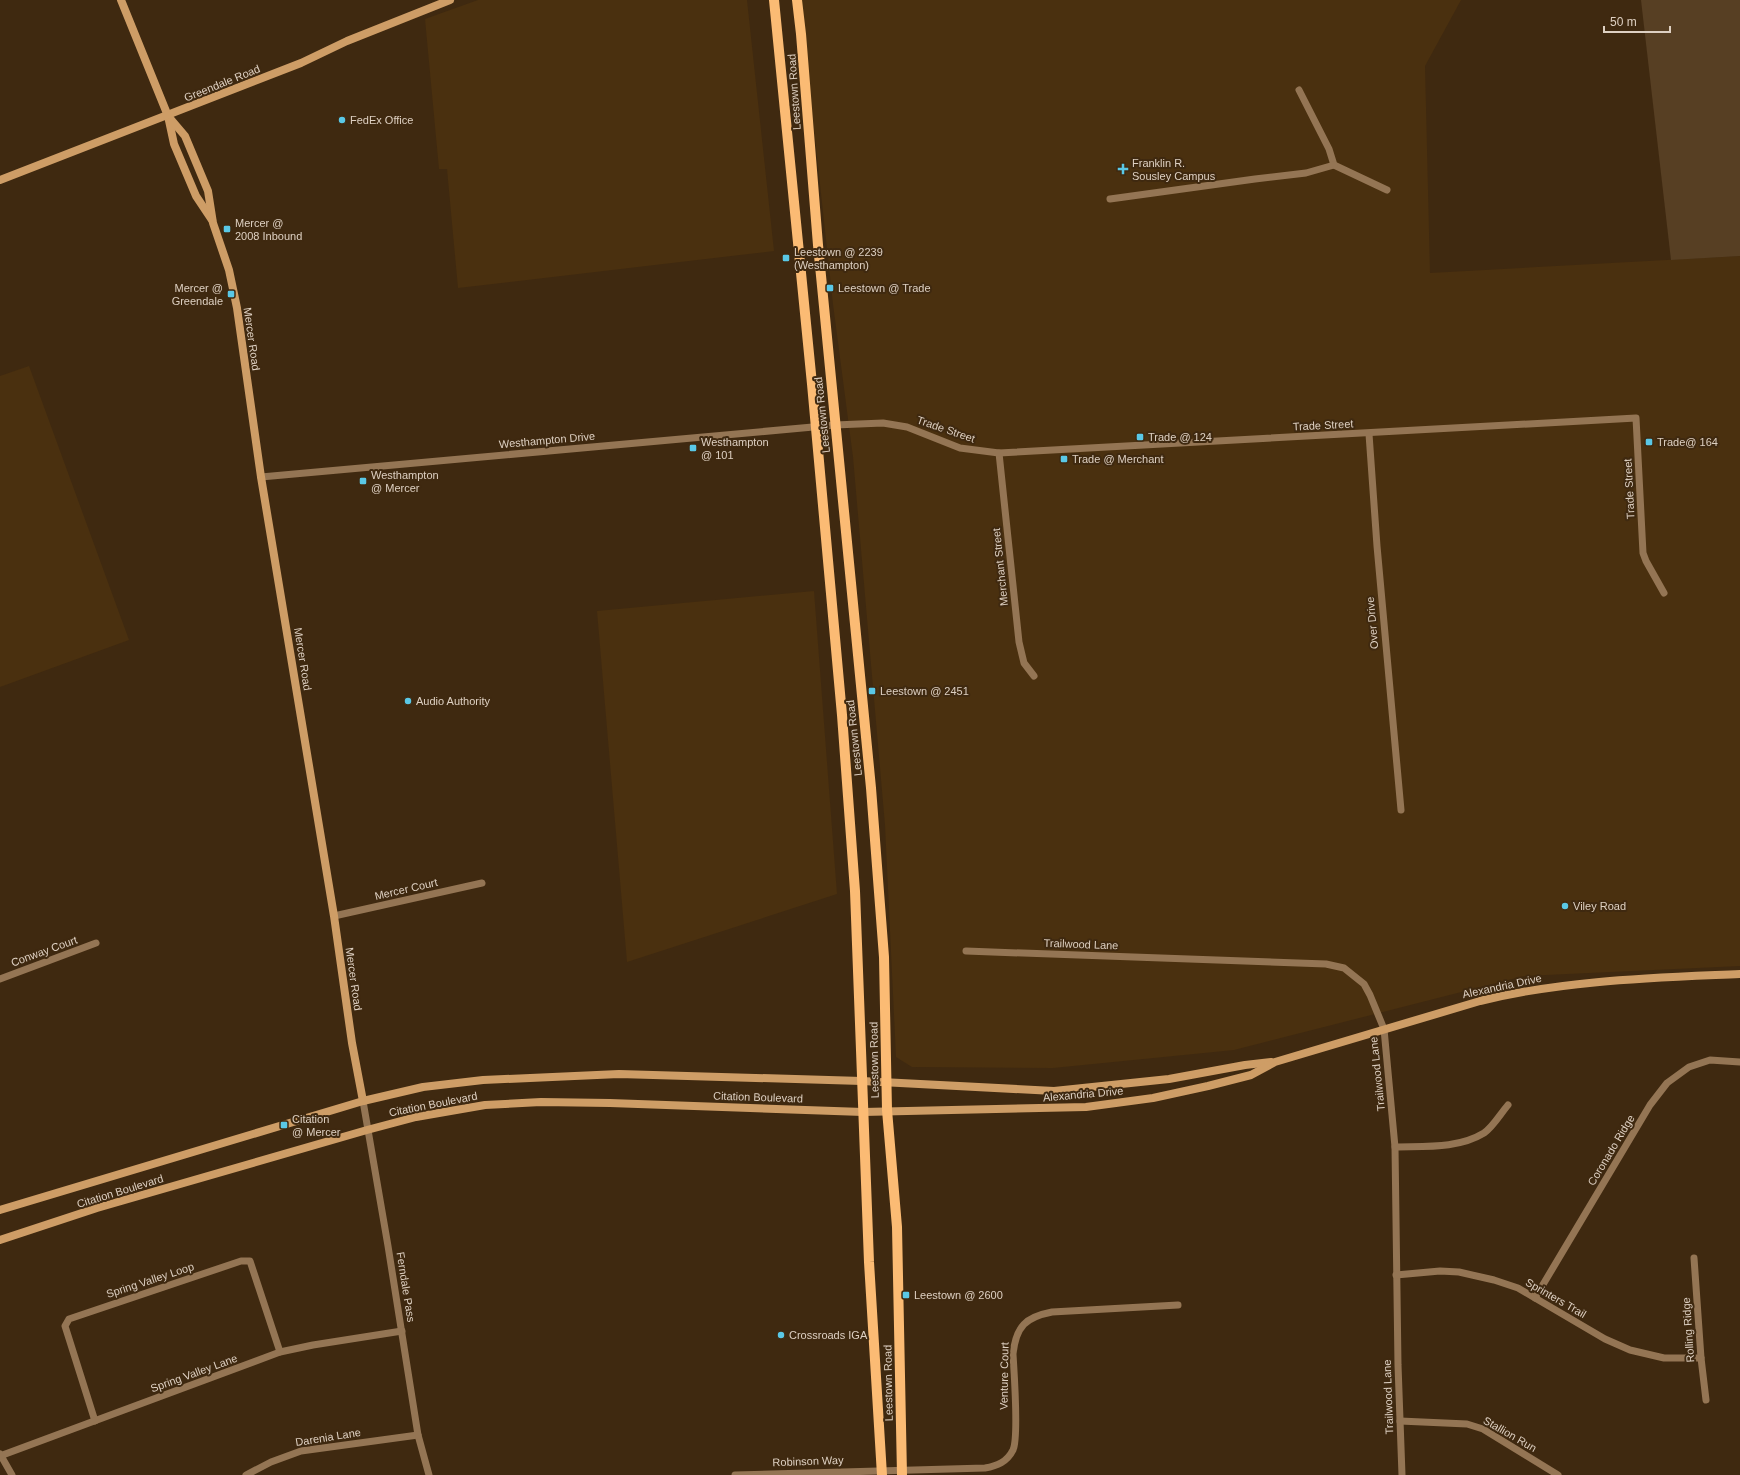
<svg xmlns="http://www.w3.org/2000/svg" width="1740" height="1475" font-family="Helvetica,sans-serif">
	<rect width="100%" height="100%" fill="#3f2910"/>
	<g fill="#4a300f">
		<polygon points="478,0 747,0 774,251 458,288 447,169 439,169 425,19"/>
		<polygon points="800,0 1461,0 1425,66 1430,273 1740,256 1740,966 1524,976 1234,1050 1053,1068 912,1067 896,1057 885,825 853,457 833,304"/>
		<polygon points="29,366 129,640 0,687 0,376"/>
		<polygon points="814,591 837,894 627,962 597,611"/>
	</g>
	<polygon fill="#573f23" points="1641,0 1740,0 1740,256 1671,260"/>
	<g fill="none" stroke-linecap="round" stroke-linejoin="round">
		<g stroke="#947554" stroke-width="7">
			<polyline points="1299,90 1329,149 1334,165 1387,190"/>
			<polyline points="1110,199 1255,179 1306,173 1334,165"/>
			<polyline points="1369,434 1377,546 1401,810"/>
			<polyline points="999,453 1019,642 1024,663 1034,676"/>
			<polyline points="261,477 835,425 883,423 907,427 960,448 999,453 1636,418 1643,553 1646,561 1664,593"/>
			<polyline points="334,916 482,883"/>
			<polyline points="966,951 1326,964 1344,968 1364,984 1370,995 1384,1029 1395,1147 1398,1365 1402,1475"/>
			<polyline points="0,979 96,943"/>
			<polyline points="363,1101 388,1246 418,1435 429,1475"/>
			<path d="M1395 1147C1424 1146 1458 1149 1484 1133 1493 1127 1501 1113 1508 1105"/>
			<polyline points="1694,1258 1701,1358 1706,1400"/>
			<polyline points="1396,1275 1440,1271 1459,1272 1494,1280 1518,1288 1605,1339 1630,1350 1664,1358 1701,1358"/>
			<polyline points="1535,1298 1650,1105 1667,1083 1689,1067 1710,1060 1740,1062"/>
			<polyline points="95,1421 65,1326 69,1319 241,1261 250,1261 280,1352"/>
			<polyline points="1400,1421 1467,1424 1483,1429 1558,1475"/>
			<polyline points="0,1454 12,1475"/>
			<polyline points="0,1456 280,1352 313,1345 402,1331"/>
			<polyline points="246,1475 271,1462 301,1451 418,1435"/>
			<path d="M735 1475 985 1468C997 1466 1007 1462 1013 1450 1019 1437 1014 1372 1013 1354 1016 1326 1026 1317 1052 1312L1178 1305"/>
		</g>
		<g stroke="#ce9d66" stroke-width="8">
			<polyline points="121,0 168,116 174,144 196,196 212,220"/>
			<polyline points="168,116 185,136 208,191 213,223 229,270 237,308 261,477 334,916 352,1043 363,1101"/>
			<polyline points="0,180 301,63 347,41 450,0"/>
			<polyline points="0,1210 363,1101 423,1087 483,1080 619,1074 862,1081 1054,1091 1169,1079 1245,1065 1271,1062"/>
			<path d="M0 1240 97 1208 367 1130 416 1117 485 1105 541 1102 610 1103 863 1112 1086 1107 1153 1098 1208 1086 1251 1075 1275 1062 1480 1001C1565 980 1652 978 1740 974"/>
		</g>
		<g stroke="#fbbb74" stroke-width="10">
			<polyline points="774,0 812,384 842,715 855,891 869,1262 882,1475"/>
			<polyline points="797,0 801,34 818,245 871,788 884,957 887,1110 897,1227 902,1475"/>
		</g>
	</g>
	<g fill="#5ac8e6" stroke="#3f2910" stroke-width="1.5">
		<circle cx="342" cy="120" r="4"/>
		<path d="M1121 163h4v4h4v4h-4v4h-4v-4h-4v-4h4z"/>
		<rect x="223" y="225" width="8" height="8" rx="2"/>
		<rect x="782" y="254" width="8" height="8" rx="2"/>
		<rect x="826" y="284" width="8" height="8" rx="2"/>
		<rect x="227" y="290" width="8" height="8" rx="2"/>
		<rect x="1136" y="433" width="8" height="8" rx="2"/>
		<rect x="1645" y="438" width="8" height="8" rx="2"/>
		<rect x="689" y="444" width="8" height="8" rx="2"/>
		<rect x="1060" y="455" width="8" height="8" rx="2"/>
		<rect x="359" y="477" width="8" height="8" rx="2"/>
		<rect x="868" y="687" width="8" height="8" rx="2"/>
		<circle cx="408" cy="701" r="4"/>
		<circle cx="1565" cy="906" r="4"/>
		<rect x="280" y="1121" width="8" height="8" rx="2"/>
		<rect x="902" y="1291" width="8" height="8" rx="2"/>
		<circle cx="781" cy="1335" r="4"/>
	</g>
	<g text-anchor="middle" stroke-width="4" stroke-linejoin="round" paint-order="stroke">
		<g font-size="11" fill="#ded0c2" stroke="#3f2910">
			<text transform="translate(222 83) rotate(-22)" y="4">Greendale Road</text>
			<text transform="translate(794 92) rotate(-94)" y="4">Leestown Road</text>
			<text transform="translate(252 339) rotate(82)" y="4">Mercer Road</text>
			<text transform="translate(822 415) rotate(-96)" y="4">Leestown Road</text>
			<text transform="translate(1323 425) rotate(-3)" y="4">Trade Street</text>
			<text transform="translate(946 429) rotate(19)" y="4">Trade Street</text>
			<text transform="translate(547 440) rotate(-5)" y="4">Westhampton Drive</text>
			<text transform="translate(1629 489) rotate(-93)" y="4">Trade Street</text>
			<text transform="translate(1000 567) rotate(-96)" y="4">Merchant Street</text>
			<text transform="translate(1372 623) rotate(-95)" y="4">Over Drive</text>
			<text transform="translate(303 659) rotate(81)" y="4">Mercer Road</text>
			<text transform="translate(854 738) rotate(-96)" y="4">Leestown Road</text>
			<text transform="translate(406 889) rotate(-13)" y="4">Mercer Court</text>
			<text transform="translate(1081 944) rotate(2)" y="4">Trailwood Lane</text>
			<text transform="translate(44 951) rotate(-20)" y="4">Conway Court</text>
			<text transform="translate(354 979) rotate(82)" y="4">Mercer Road</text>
			<text transform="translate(1502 986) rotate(-12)" y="4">Alexandria Drive</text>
			<text transform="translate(874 1060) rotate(-91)" y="4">Leestown Road</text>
			<text transform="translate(1377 1074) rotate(-96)" y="4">Trailwood Lane</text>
			<text transform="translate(1083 1094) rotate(-5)" y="4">Alexandria Drive</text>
			<text transform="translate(758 1097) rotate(2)" y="4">Citation Boulevard</text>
			<text transform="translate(433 1104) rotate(-11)" y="4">Citation Boulevard</text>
			<text transform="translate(1611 1150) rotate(-59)" y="4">Coronado Ridge</text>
			<text transform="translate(120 1191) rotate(-17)" y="4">Citation Boulevard</text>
			<text transform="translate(150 1280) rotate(-18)" y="4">Spring Valley Loop</text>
			<text transform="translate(406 1287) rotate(81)" y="4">Ferndale Pass</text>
			<text transform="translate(1556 1298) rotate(30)" y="4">Sprinters Trail</text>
			<text transform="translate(1688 1330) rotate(-94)" y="4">Rolling Ridge</text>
			<text transform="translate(194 1373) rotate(-20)" y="4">Spring Valley Lane</text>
			<text transform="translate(1004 1376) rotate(-89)" y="4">Venture Court</text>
			<text transform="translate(888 1383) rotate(-91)" y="4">Leestown Road</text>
			<text transform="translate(1388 1397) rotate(-92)" y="4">Trailwood Lane</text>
			<text transform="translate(1510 1434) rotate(30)" y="4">Stallion Run</text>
			<text transform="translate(328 1437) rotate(-9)" y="4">Darenia Lane</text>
			<text transform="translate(808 1461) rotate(-2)" y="4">Robinson Way</text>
		</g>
		<g font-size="11" fill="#ded0c2" stroke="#3f2910" text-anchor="start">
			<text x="350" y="124">FedEx Office</text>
			<text x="1132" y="167">Franklin R.<tspan x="1132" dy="13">Sousley Campus</tspan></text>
			<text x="235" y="227">Mercer @<tspan x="235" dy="13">2008 Inbound</tspan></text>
			<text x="794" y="256">Leestown @ 2239<tspan x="794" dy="13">(Westhampton)</tspan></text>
			<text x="223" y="292" text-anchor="end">Mercer @<tspan x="223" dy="13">Greendale</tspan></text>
			<text x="838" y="292">Leestown @ Trade</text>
			<text x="1148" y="441">Trade @ 124</text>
			<text x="701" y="446">Westhampton<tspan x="701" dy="13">@ 101</tspan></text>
			<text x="1657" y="446">Trade@ 164</text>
			<text x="1072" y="463">Trade @ Merchant</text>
			<text x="371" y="479">Westhampton<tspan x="371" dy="13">@ Mercer</tspan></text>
			<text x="880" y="695">Leestown @ 2451</text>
			<text x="416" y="705">Audio Authority</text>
			<text x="1573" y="910">Viley Road</text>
			<text x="292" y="1123">Citation<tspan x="292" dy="13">@ Mercer</tspan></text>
			<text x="914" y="1299">Leestown @ 2600</text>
			<text x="789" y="1339">Crossroads IGA</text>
		</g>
	</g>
	<path d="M1604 26v6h66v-6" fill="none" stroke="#ded0c2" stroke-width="2"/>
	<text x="1610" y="26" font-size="12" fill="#ded0c2" stroke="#3f2910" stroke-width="3" paint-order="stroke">50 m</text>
</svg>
